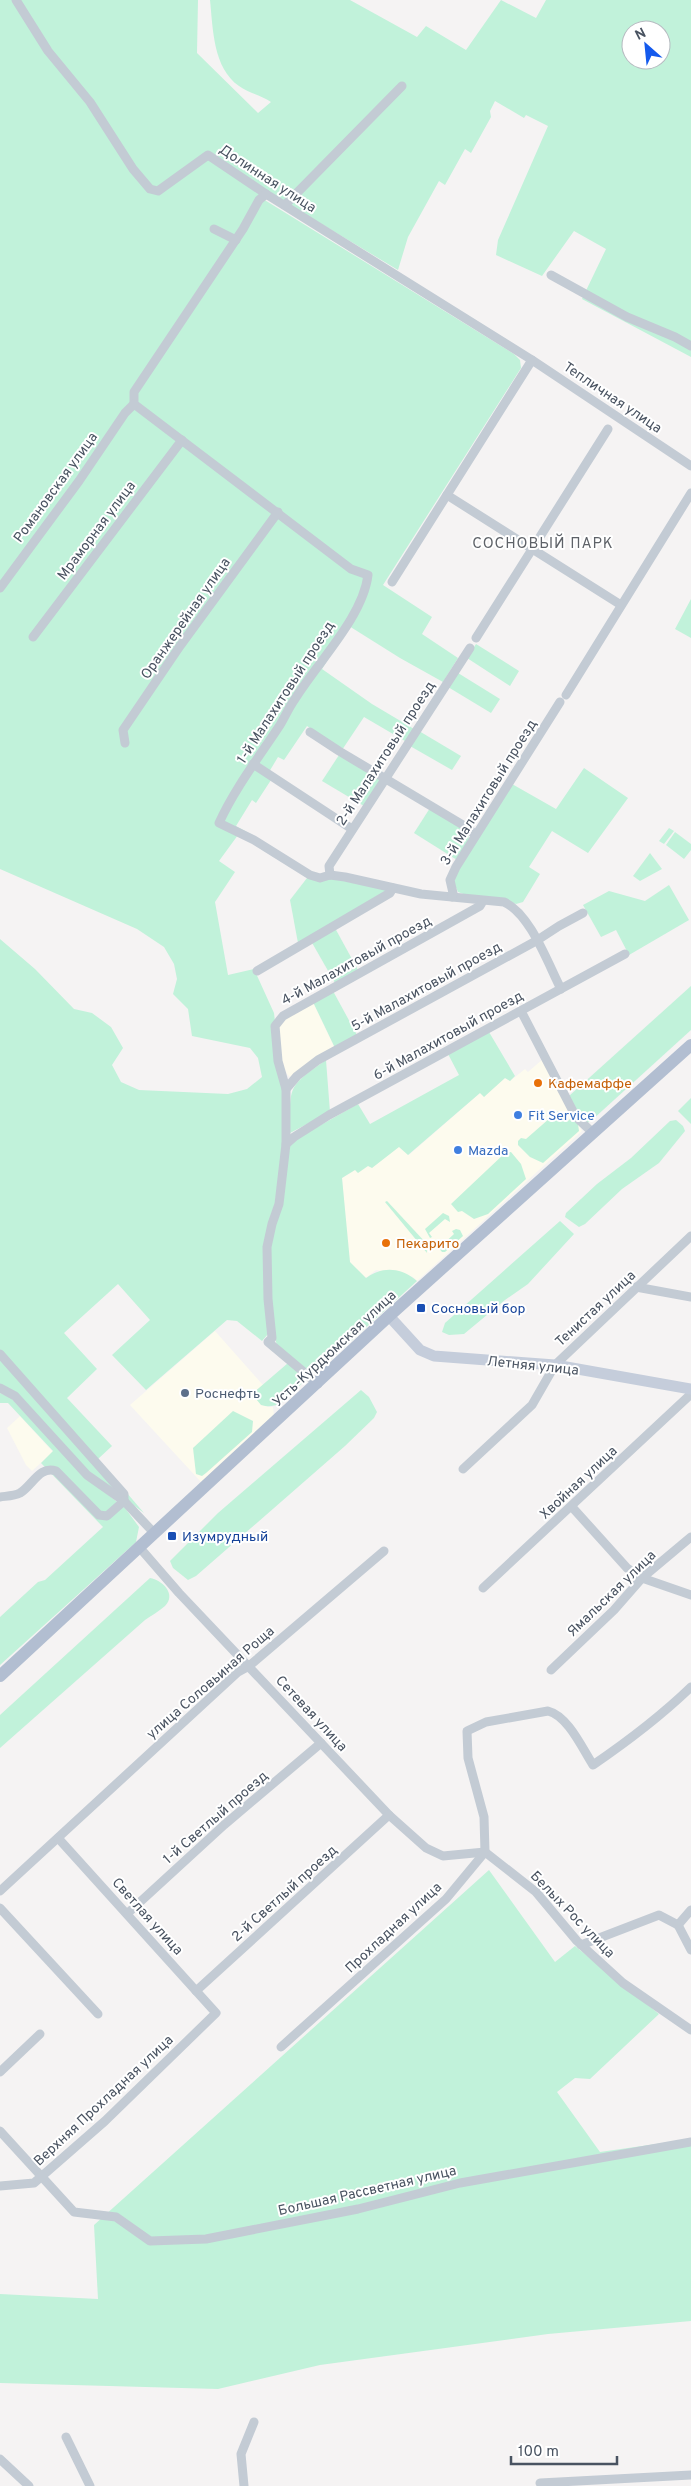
<svg xmlns="http://www.w3.org/2000/svg" width="691" height="2486" font-family="Overpass,sans-serif">
	<rect width="100%" height="100%" fill="#f5f3f3"/>
	<g fill="#fdfbee">
		<polygon points="313,1002 335,1048 290,1077 287,1074 281,1061 279,1022"/>
		<polygon points="543,1059 582,1131 417,1281 413,1277 376,1270 366,1278 349,1262 342,1178 355,1170 368,1166 372,1167 399,1146 409,1155 480,1093 484,1096 505,1078 510,1081 525,1069 528,1072"/>
		<polygon points="215,1331 263,1385 252,1394 268,1407 273,1407 274,1416 201,1482 130,1405"/>
		<polygon points="20,1416 53,1452 32,1471 26,1465 7,1428"/>
	</g>
	<g fill="#c1f2da" fill-rule="evenodd">
		<path d="M0 0H198L197 53 258 113 271 102C261 95 248 93 239 86 213 68 213 29 210 0H350L417 37 426 26 466 50 501 0 536 18 546 0H691V357L582 299 606 249 574 231 542 276 496 255 498 240 548 126 526 115 524 118 495 101 490 111 491 117 471 153 465 149 445 185 439 181 408 237 398 270 265 190 263 199 514 354 520 360 521 368 383 585 432 617 422 634 458 658 443 682 400 658 349 626 322 669 372 704 414 729 405 741 364 717 342 750 307 726 284 760 278 757 269 772 271 780 256 803 252 800 236 826 256 837 238 835 219 861 235 872 215 902 228 975 254 969 274 1013 283 1089V1143L275 1204 269 1224 268 1334 262 1341 237 1321 227 1320 146 1390 112 1355 150 1320 118 1284 64 1333 97 1369 67 1398 112 1446 98 1459 144 1513 89 1472 0 1386V939L35 969 74 1009 92 1013 111 1027 123 1048 112 1065 121 1082 139 1090 228 1094 247 1089 262 1077 258 1058 250 1048 192 1036 188 1009 173 994 177 979 174 964 164 947 137 929 0 869ZM631 30H661V60H631Z"/>
		<polygon points="691,599 691,638 675,629"/>
		<polygon points="476,644 519,671 510,686 467,658"/>
		<polygon points="458,673 500,699 491,713 448,687"/>
		<polygon points="419,731 461,756 452,770 410,746"/>
		<polygon points="339,755 380,780 364,806 322,781"/>
		<path d="M584 768 628 798 588 853 552 831 529 867 540 874 523 902 516 904C497 895 476 900 458 892L453 881 458 870 512 784 556 809Z"/>
		<polygon points="430,808 468,833 469,840 457,860 414,833"/>
		<polygon points="669,828 674,831 664,844 659,841"/>
		<polygon points="675,832 691,844 691,850 684,859 666,845"/>
		<polygon points="650,853 662,869 640,881 633,876"/>
		<polygon points="307,878 330,878 387,890 298,943 290,900"/>
		<polygon points="669,885 689,920 629,955 616,930 601,937 583,905 609,891 645,901"/>
		<polygon points="335,928 358,970 335,983 311,941"/>
		<polygon points="691,986 691,1030 592,1120 587,1123 583,1121 569,1096"/>
		<polygon points="333,991 357,1035 335,1048 313,1002"/>
		<path d="M489 1032 515 1076 510 1081 505 1078 484 1097 480 1093 408 1155 399 1147 372 1168 368 1166 358 1173 355 1170 342 1178 350 1262 366 1278C382 1266 401 1267 417 1281L325 1365 317 1370 309 1371 277 1345 274 1336 271 1300V1247L290 1146 296 1139 358 1104 370 1124 459 1075 448 1054Z"/>
		<path d="M326 1060 330 1112 290 1133C290 1086 287 1087 326 1060Z"/>
		<polygon points="691,1098 691,1124 678,1111"/>
		<polygon points="558,1111 568,1121 572,1117 578,1124 579,1131 543,1163 530,1157 518,1145 518,1141 521,1138 526,1139"/>
		<polygon points="676,1120 683,1126 685,1131 659,1163 622,1189 585,1224 579,1227 565,1217 566,1213 597,1184 631,1158 670,1121"/>
		<polygon points="511,1152 521,1164 526,1179 488,1214 474,1219 462,1211 458,1212 451,1204 505,1153"/>
		<polygon points="387,1201 426,1243 427,1253 385,1202"/>
		<polygon points="443,1213 449,1216 450,1222 445,1219 429,1233 432,1237 430,1238 425,1229"/>
		<polygon points="560,1221 574,1234 528,1284 505,1300 464,1334 449,1335 442,1332 445,1323"/>
		<polygon points="456,1229 460,1230 463,1236 445,1252 442,1252 437,1246 438,1244 441,1246 454,1234 452,1231"/>
		<path d="M288 1363 304 1378 303 1382C291 1394 281 1411 261 1405L252 1394Z"/>
		<polygon points="361,1390 369,1397 377,1412 374,1418 345,1446 196,1576 188,1580 173,1568 170,1561 218,1513"/>
		<polygon points="0,1393 11,1398 85,1477 125,1508 139,1527 136,1542 0,1665 0,1617 38,1582 45,1580 103,1527 41,1463 53,1451 8,1403 0,1403"/>
		<polygon points="233,1411 253,1421 252,1432 206,1473 202,1476 196,1474 193,1448"/>
		<path d="M150 1578C162 1580 177 1594 165 1606 159 1611 151 1616 145 1620L0 1748V1715Z"/>
		<polygon points="489,1870 555,1962 575,1946 659,2014 590,2079 575,2078 557,2092 600,2152 691,2139 691,2321 548,2334 320,2365 218,2389 0,2383 0,2294 98,2299 94,2225"/>
	</g>
	<g fill="none" stroke-linecap="round" stroke-linejoin="round">
		<g stroke="#c3cbd4" stroke-width="9">
			<polyline points="16,0 48,51 90,102 133,169 150,189 158,191 208,155 266,194 532,360 691,466"/>
			<path d="M266 194 259 200 243 229 134 392V404L351 569 368 575C363 617 317 663 295 699 289 707 285 717 280 725 259 757 235 788 219 823L254 840 310 875 320 878 330 875 345 877 421 894 504 902C530 913 548 964 561 989"/>
			<polyline points="285,205 402,86"/>
			<polyline points="214,229 236,240"/>
			<polyline points="551,275 627,317 675,337 691,346"/>
			<polyline points="447,495 621,605"/>
			<polyline points="392,582 532,360"/>
			<polyline points="0,588 79,481 125,413 134,404"/>
			<polyline points="33,637 182,440"/>
			<polyline points="476,638 608,429"/>
			<polyline points="566,695 691,493"/>
			<polyline points="310,732 339,751 468,828 475,835"/>
			<polyline points="125,743 123,730 180,646 278,512"/>
			<polyline points="253,764 352,829"/>
			<polyline points="330,875 329,866 470,648"/>
			<polyline points="452,897 453,893 450,880 456,867 560,702"/>
			<polyline points="257,971 390,893 393,888"/>
			<polyline points="521,1011 576,1117 593,1133"/>
			<polyline points="286,1089 297,1076 318,1060 536,941 559,926 583,913"/>
			<polyline points="286,1144 294,1137 329,1115 625,954"/>
			<polyline points="636,1287 691,1297"/>
			<polyline points="0,1354 124,1494 124,1501"/>
			<polyline points="318,1384 268,1342 272,1338 268,1299 267,1247 272,1224 279,1204 286,1144 286,1089 278,1061 275,1026 283,1016 480,906 483,901"/>
			<polyline points="0,1388 15,1396 87,1475 124,1501 155,1534"/>
			<polyline points="463,1469 532,1405 555,1365 691,1236"/>
			<path d="M0 1497C7 1496 14 1496 20 1493 32 1486 40 1465 56 1471L99 1515 107 1516 124 1501"/>
			<polyline points="572,1507 627,1568 642,1578 691,1595"/>
			<polyline points="140,1548 179,1593 389,1815 426,1848 443,1856 485,1852 536,1892 577,1941 623,1983 691,2030"/>
			<polyline points="483,1588 691,1394"/>
			<polyline points="551,1670 614,1610 642,1578 691,1537"/>
			<polyline points="0,1891 238,1672 249,1666 384,1551"/>
			<polyline points="0,1908 98,2014"/>
			<polyline points="128,1913 224,1825 321,1743"/>
			<polyline points="678,1925 691,1950"/>
			<polyline points="581,1945 659,1915 678,1925 691,1910"/>
			<polyline points="196,1991 389,1815"/>
			<path d="M281 2047 446 1899 485 1852 484 1817 468 1758 467 1731 486 1722 548 1711C568 1716 582 1748 593 1765 628 1741 661 1716 691 1687"/>
			<polyline points="0,2072 40,2034"/>
			<polyline points="0,2131 74,2212 116,2217 150,2241 206,2239 358,2209 460,2183 691,2142"/>
			<polyline points="0,2186 34,2183 105,2121 216,2013 58,1838"/>
			<polyline points="66,2437 90,2486"/>
			<polyline points="0,2459 29,2486"/>
			<polyline points="540,2483 691,2475"/>
			<polyline points="244,2486 241,2454 254,2422"/>
		</g>
		<polyline stroke="#c5cddb" stroke-width="11" points="389,1316 420,1350 434,1356 555,1365 691,1389"/>
		<polyline stroke="#b2bed1" stroke-width="12" points="0,1676 389,1316 691,1045"/>
	</g>
	<g fill="#e8710a" stroke="#fff" stroke-width="2">
		<circle cx="538" cy="1083" r="5"/>
		<circle cx="386" cy="1243" r="5"/>
	</g>
	<g fill="#3f7fe0" stroke="#fff" stroke-width="2">
		<circle cx="518" cy="1115" r="5"/>
		<circle cx="458" cy="1150" r="5"/>
	</g>
	<g fill="#1a4fb4" stroke="#fff" stroke-width="2">
		<rect x="416" y="1303" width="10" height="10" rx="2.5"/>
		<rect x="167" y="1531" width="10" height="10" rx="2.5"/>
	</g>
	<circle fill="#5c6f8a" stroke="#fff" stroke-width="2" cx="185" cy="1393" r="5"/>
	<g text-anchor="middle" stroke-width="4" stroke-linejoin="round" paint-order="stroke">
		<g font-size="14" fill="#495361" stroke="#fff">
			<text transform="translate(268 178) rotate(33)" y="5">Долинная улица</text>
			<text transform="translate(613 397) rotate(34)" y="5">Тепличная улица</text>
			<text transform="translate(55 487) rotate(-54)" y="5">Романовская улица</text>
			<text transform="translate(96 530) rotate(-53)" y="5">Мраморная улица</text>
			<text transform="translate(185 618) rotate(-55)" y="5">Оранжерейная улица</text>
			<text transform="translate(285 692) rotate(-57)" y="5">1-й Малахитовый проезд</text>
			<text transform="translate(385 753) rotate(-57)" y="5">2-й Малахитовый проезд</text>
			<text transform="translate(488 792) rotate(-58)" y="5">3-й Малахитовый проезд</text>
			<text transform="translate(356 960) rotate(-29)" y="5">4-й Малахитовый проезд</text>
			<text transform="translate(426 986) rotate(-29)" y="5">5-й Малахитовый проезд</text>
			<text transform="translate(448 1035) rotate(-29)" y="5">6-й Малахитовый проезд</text>
			<text transform="translate(595 1308) rotate(-43)" y="5">Тенистая улица</text>
			<text transform="translate(334 1348) rotate(-43)" y="5">Усть-Курдюмская улица</text>
			<text transform="translate(533 1365) rotate(6)" y="5">Летняя улица</text>
			<text transform="translate(578 1482) rotate(-43)" y="5">Хвойная улица</text>
			<text transform="translate(611 1593) rotate(-44)" y="5">Ямальская улица</text>
			<text transform="translate(210 1682) rotate(-41)" y="5">улица Соловьиная Роща</text>
			<text transform="translate(312 1713) rotate(47)" y="5">Сетевая улица</text>
			<text transform="translate(215 1817) rotate(-41)" y="5">1-й Светлый проезд</text>
			<text transform="translate(284 1893) rotate(-42)" y="5">2-й Светлый проезд</text>
			<text transform="translate(573 1914) rotate(46)" y="5">Белых Рос улица</text>
			<text transform="translate(148 1916) rotate(48)" y="5">Светлая улица</text>
			<text transform="translate(393 1927) rotate(-43)" y="5">Прохладная улица</text>
			<text transform="translate(103 2100) rotate(-43)" y="5">Верхняя Прохладная улица</text>
			<text transform="translate(367 2190) rotate(-13)" y="5">Большая Рассветная улица</text>
		</g>
		<g font-size="14" fill="#c56008" stroke="#fff" text-anchor="start">
			<text x="548" y="1088">Кафемаффе</text>
			<text x="396" y="1248">Пекарито</text>
		</g>
		<g font-size="14" fill="#366cbe" stroke="#fff" text-anchor="start">
			<text x="528" y="1120">Fit Service</text>
			<text x="468" y="1155">Mazda</text>
		</g>
		<g font-size="14" fill="#164399" stroke="#fff" text-anchor="start">
			<text x="431" y="1313">Сосновый бор</text>
			<text x="182" y="1541">Изумрудный</text>
		</g>
		<g font-size="14" fill="#4e5e75" stroke="#fff" text-anchor="start">
			<text x="195" y="1398">Роснефть</text>
		</g>
		<g font-size="15" letter-spacing="1" fill="#5e6268" stroke="#fff">
			<text x="543" y="548">СОСНОВЫЙ ПАРК</text>
		</g>
	</g>
	<g transform="translate(646 45) rotate(333)"><circle r="24" fill="#ffffff" stroke="#b6bac0"/>
	<path d="M0-4L9 19L0 12L-9 19Z" fill="#145aed"/>
	<text y="-8" font-size="14" font-weight="bold" text-anchor="middle" fill="#495361">N</text>
	</g>
	<path d="M511 2456v8h106v-8" fill="none" stroke="#495361" stroke-width="2.5"/>
	<text x="518" y="2456" font-size="15" fill="#495361" stroke="#ffffff" stroke-width="4" paint-order="stroke">100 m</text>
</svg>
